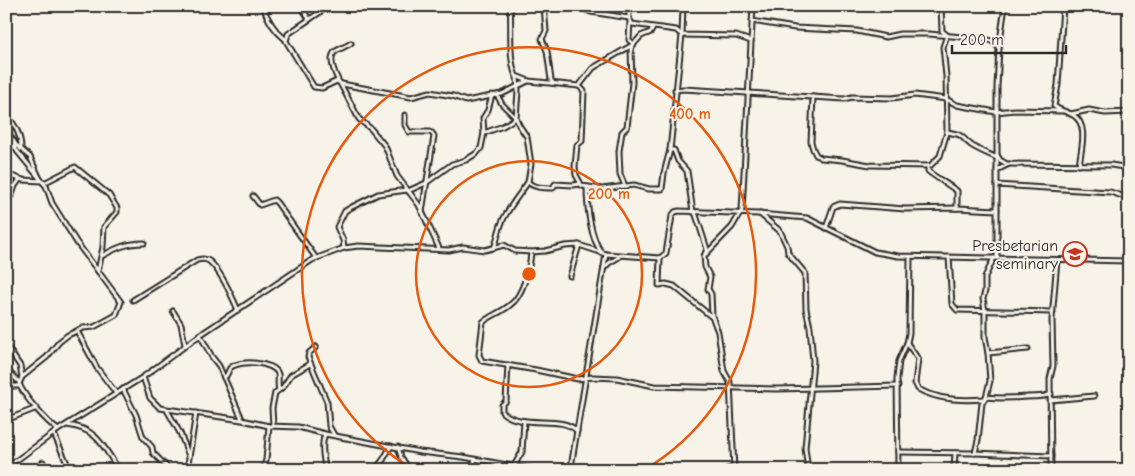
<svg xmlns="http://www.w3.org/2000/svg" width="1135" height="476" font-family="'Comic Neue',sans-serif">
	<rect width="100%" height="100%" fill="#f7f3e8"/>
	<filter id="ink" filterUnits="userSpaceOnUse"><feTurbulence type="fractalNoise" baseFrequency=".02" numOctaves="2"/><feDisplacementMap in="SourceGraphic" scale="10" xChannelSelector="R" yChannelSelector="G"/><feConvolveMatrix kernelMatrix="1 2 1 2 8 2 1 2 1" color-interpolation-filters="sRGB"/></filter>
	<g filter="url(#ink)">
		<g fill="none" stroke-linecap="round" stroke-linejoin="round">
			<defs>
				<g id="street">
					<path d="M263 6C267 19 275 31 285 39"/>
					<polyline points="301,6 309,19"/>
					<polyline points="329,6 288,34 286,41 314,87 322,88 337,81 340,83 359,119 371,129 385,146 397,176 419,205 439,248"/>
					<path d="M510 6C512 27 508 58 516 76L529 81 579 86 584 91 582 141 577 145 575 166 576 175 582 186 602 189 634 185 649 189H662L664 173 670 150 682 35 683 6"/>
					<polyline points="544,6 546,31 542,39 547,51 551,80 553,83"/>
					<polyline points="575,6 591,12 629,18"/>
					<polyline points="629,6 629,18 632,24 676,30 682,35 736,36 751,41"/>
					<path d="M1063 6 1058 85 1054 106C1060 111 1066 111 1073 115 1089 124 1081 150 1079 165"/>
					<polyline points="752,21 795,28 857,31 886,37 900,34 929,34 985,39 992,41 999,48"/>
					<path d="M517 78 518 91 516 118 519 125 527 137 531 164 528 182C534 188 544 188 553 188L555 184 573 185 580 184"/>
					<path d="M339 82C335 74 327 57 336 51 341 48 347 46 351 43"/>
					<polyline points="342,84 411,97 430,92 453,96 466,101 502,94 528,81"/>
					<polyline points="579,86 593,68 634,44 641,36 651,32 653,28"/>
					<polyline points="675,90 684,89 844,99 852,97 892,98 915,95 946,99 957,105 996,112 1015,110 1062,111"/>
					<polyline points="813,97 811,142 813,149 816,155 821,158 842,160 870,165 930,166 940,156 947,132 946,76 943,47 947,35 942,31 941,6"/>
					<polyline points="1071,114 1089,110 1105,113 1129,112"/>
					<polyline points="405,115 405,125 409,132 429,132 432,133 434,136 422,212"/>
					<path d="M6 116C16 124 21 137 21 149"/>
					<polyline points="6,129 16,145 30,157 40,179"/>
					<path d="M947 132C964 135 959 135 971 145 978 150 989 154 997 158"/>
					<polyline points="484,133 503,126 516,118 502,104 497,95"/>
					<polyline points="6,135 17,151 46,186 52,203 77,243 121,302 116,315 94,327 83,328 68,335 59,342 47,357 22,377"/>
					<polyline points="670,150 674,150 678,161 687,171 693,212"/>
					<polyline points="997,155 1000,160 1007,164 1111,165 1129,168"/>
					<path d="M928 166C928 168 928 169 928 171 929 173 952 187 957 191V208"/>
					<polyline points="997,170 1009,164"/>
					<polyline points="6,174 23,180 42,181"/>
					<polyline points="44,183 75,167 109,195 117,208 117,212 104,227 103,247 98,271"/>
					<polyline points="997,185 1110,192 1129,198"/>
					<polyline points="625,186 620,174 619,151 622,132 627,127 632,83 631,48 634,44 629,40 630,21"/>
					<path d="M587 187C587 206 590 238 602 253"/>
					<polyline points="408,191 426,183 452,164 466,160 477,153 481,148 484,133 483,118 488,110 492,95"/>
					<polyline points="253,196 260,205 274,200 277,203 316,258"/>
					<polyline points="6,198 12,195 15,186 20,179"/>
					<polyline points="695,212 707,249 704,256 705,267 710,277 708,289 711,294 712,316 718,332 724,371 730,382 734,470"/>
					<polyline points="760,214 780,231 787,246 788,253 805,273 806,309 810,327 813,361 805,448 808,470"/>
					<polyline points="826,228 833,207 840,204 905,209 957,208 997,210"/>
					<polyline points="344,248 343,240 337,227 345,211 350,208 378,194 407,190"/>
					<path d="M494 248C498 238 499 227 504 218 511 204 520 194 528 182"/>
					<path d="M531 252C530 267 523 296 510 305 502 312 492 315 483 322L479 355 482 361 536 370 578 379 593 377 617 378 654 386 777 389 898 386"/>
					<polyline points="706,254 732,227 742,210 753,6"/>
					<path d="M102 256C116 248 127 243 144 243"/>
					<polyline points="949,257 952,304 957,310 1053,312"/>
					<polyline points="660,258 659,285 666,284 674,286 713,318"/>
					<polyline points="997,258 997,87 999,48 1005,6"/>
					<polyline points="604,268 609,263 619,257"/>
					<polyline points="570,276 579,245"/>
					<path d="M133 300 197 260C201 259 205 258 209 261 220 270 232 296 238 310"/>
					<polyline points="173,311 181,324 185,345"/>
					<polyline points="77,331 97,368 116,393"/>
					<polyline points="200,335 212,357 219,366 242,419"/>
					<path d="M907 343 918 359 915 383 918 389C938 400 961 401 984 399"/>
					<path d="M6 345 20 366 22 377 19 384C26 399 45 420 58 430"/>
					<polyline points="316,347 309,353 308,357 327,402 329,426 334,435"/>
					<polyline points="988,353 1028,349"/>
					<path d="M508 365 506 401 502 405V412C523 430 561 414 577 431"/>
					<polyline points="6,369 19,382"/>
					<path d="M224 378C228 375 228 371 230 368 239 359 275 362 278 374 279 379 277 385 279 390"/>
					<polyline points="6,389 12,386 20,386"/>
					<polyline points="123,389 136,415 143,437 152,447 153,453 170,470"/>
					<path d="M986 397C1002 399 1012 398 1027 397 1035 396 1043 398 1051 394"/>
					<polyline points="1051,400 1094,396"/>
					<polyline points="167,410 180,433 189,456"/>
					<polyline points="6,420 37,408"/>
					<path d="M67 425C99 429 103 447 119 470"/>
					<polyline points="273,426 272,408 275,393 283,387 291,375 310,364"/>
					<polyline points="54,434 70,470"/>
					<path d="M325 434C321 444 323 456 325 467L328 470"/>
					<polyline points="398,447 401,457 407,466"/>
					<polyline points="898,452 975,453 978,440 982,403 986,397 990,381 988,353 985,337 985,311 983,299 985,291 985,277 994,258"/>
					<polyline points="975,453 1051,456"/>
					<polyline points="43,462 46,470"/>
					<polyline points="6,468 58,430 143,377"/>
					<polyline points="187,470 196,413"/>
					<polyline points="263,470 266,460 269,426"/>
					<polyline points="375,470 383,460 391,446"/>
					<polyline points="471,470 475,460"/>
					<polyline points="513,470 515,464 522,452 524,421"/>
					<polyline points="536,470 463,457 420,452 325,434 298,427 269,426 242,420 160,408 150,398 143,377 200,335 312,260 344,248 358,246 449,250 463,247 485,250 504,245 515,251 531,252 545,251 565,246 579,245 606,254 660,258 666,253 672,216 675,212 679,211 758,214 807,218 875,252 898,256 1129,261"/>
					<polyline points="568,470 571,467 606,254"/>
					<polyline points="724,470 733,467"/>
					<polyline points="898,470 897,378 899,361 907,343 909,333 910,257"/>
					<polyline points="954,470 955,453"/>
					<polyline points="1051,470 1050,379 1053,366 1052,319 1057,260"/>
				</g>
			</defs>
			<use href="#street" stroke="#2b2b2b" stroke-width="7"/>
			<use href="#street" stroke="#f7f3e8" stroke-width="3"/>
		</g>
	</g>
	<g fill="none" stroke="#e8590c" stroke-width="2.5">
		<circle cx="529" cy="274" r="113"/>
		<path d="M414 470A227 227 0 1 1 644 470"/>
	</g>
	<defs>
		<symbol id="school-ring" viewBox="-11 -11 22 22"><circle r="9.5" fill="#f7f3e8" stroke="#c8321e" stroke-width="1.5"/><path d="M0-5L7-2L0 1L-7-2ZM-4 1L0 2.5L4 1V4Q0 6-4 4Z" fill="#c8321e"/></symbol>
	</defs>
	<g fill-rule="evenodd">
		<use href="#school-ring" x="1061" y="240" width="28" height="28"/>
	</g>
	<g text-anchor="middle" stroke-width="4" stroke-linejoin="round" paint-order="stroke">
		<g font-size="16" fill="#2b2b2b" stroke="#f7f3e8" text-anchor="end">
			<text x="1058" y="251">Presbetarian<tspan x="1058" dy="18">seminary</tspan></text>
		</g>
	</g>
	<circle cx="529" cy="274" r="8" fill="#e8590c" stroke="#f7f3e8" stroke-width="2.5"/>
	<g font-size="15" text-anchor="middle" font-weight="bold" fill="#e8590c" stroke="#f7f3e8" stroke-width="4" stroke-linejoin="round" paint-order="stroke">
		<text x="690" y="119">400 m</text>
		<text x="609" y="199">200 m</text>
	</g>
	<rect width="1135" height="476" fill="none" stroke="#f7f3e8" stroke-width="25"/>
	<rect x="12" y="12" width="1110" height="451" fill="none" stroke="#2b2b2b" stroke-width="2" filter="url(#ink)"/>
	<path d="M952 45v8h114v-8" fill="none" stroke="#2b2b2b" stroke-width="2.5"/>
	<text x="960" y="45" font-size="15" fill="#2b2b2b" stroke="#f7f3e8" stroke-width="4" paint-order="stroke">200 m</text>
</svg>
